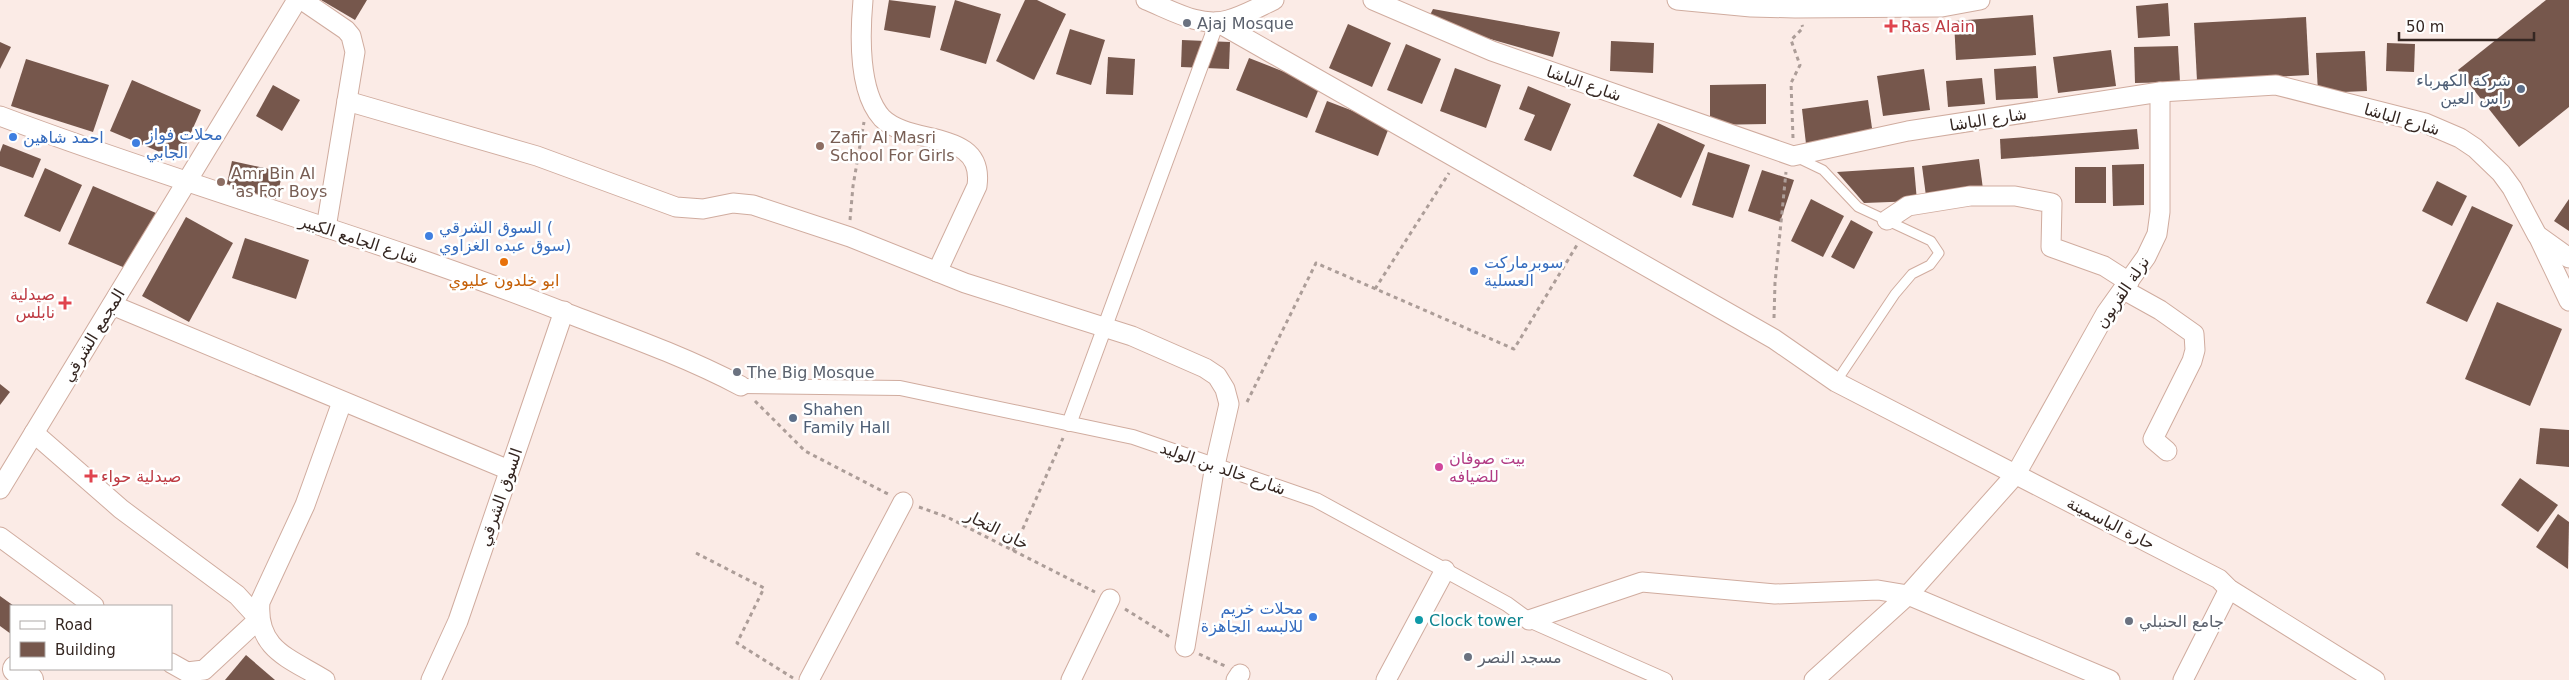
<svg xmlns="http://www.w3.org/2000/svg" width="2569" height="680" font-family="'DejaVu Sans',Cairo,sans-serif">
	<rect width="100%" height="100%" fill="#fbebe6"/>
	<g fill="#76574c">
		<polygon points="321,0 367,0 355,20"/>
		<polygon points="889,0 936,6 930,38 884,30"/>
		<polygon points="955,0 1001,14 986,64 940,50"/>
		<polygon points="1025,0 1037,0 1066,14 1034,80 996,61"/>
		<polygon points="2546,0 2569,0 2569,107 2519,147 2458,70"/>
		<polygon points="2168,3 2170,36 2138,38 2136,6"/>
		<polygon points="1433,9 1560,32 1553,57 1427,21"/>
		<polygon points="2033,15 2036,55 1956,60 1954,21"/>
		<polygon points="2306,17 2309,75 2197,81 2194,23"/>
		<polygon points="1348,24 1391,43 1372,87 1329,68"/>
		<polygon points="1070,29 1105,40 1091,85 1056,74"/>
		<polygon points="1182,40 1230,42 1229,69 1181,67"/>
		<polygon points="1611,41 1654,43 1653,73 1610,71"/>
		<polygon points="0,42 11,47 0,69"/>
		<polygon points="2387,43 2415,44 2414,72 2386,71"/>
		<polygon points="1406,44 1441,59 1422,104 1387,90"/>
		<polygon points="2178,46 2180,82 2135,83 2134,47"/>
		<polygon points="2111,50 2116,86 2058,93 2053,57"/>
		<polygon points="2365,51 2367,91 2318,93 2316,53"/>
		<polygon points="1108,57 1135,59 1133,95 1106,94"/>
		<polygon points="1249,58 1320,86 1307,118 1236,90"/>
		<polygon points="26,59 109,85 93,132 11,106"/>
		<polygon points="2036,66 2038,98 1996,100 1994,69"/>
		<polygon points="1455,68 1501,85 1486,128 1440,111"/>
		<polygon points="1924,69 1930,110 1883,116 1877,76"/>
		<polygon points="1982,78 1985,104 1948,107 1946,81"/>
		<polygon points="132,80 201,110 179,160 110,131"/>
		<polygon points="1766,84 1766,124 1710,125 1710,85"/>
		<polygon points="273,85 300,100 282,131 256,116"/>
		<polygon points="1528,86 1571,104 1551,151 1524,140 1535,115 1519,109"/>
		<polygon points="1868,100 1873,135 1806,144 1802,109"/>
		<polygon points="1327,101 1390,125 1378,156 1315,132"/>
		<polygon points="1658,123 1705,145 1681,198 1633,176"/>
		<polygon points="2137,129 2139,149 2001,159 2000,139"/>
		<polygon points="3,144 41,159 33,178 0,166 0,152"/>
		<polygon points="1708,152 1750,165 1733,218 1692,205"/>
		<polygon points="1979,159 1983,189 1926,196 1922,166"/>
		<polygon points="232,161 283,172 276,199 226,188"/>
		<polygon points="2144,164 2144,205 2113,206 2112,165"/>
		<polygon points="1914,167 1917,201 1864,203 1837,172"/>
		<rect x="2075" y="167" width="31" height="36"/>
		<polygon points="45,168 82,185 60,232 24,216"/>
		<polygon points="1762,170 1794,180 1780,222 1748,211"/>
		<polygon points="2437,181 2467,196 2452,226 2422,211"/>
		<polygon points="93,186 156,213 130,270 68,244"/>
		<polygon points="1811,199 1844,216 1823,257 1791,241"/>
		<polygon points="2569,199 2569,231 2554,221"/>
		<polygon points="2472,206 2513,225 2467,322 2426,303"/>
		<polygon points="186,217 233,243 189,322 142,296"/>
		<polygon points="1851,220 1873,232 1854,269 1831,257"/>
		<polygon points="245,238 309,260 296,299 232,278"/>
		<polygon points="2497,302 2562,329 2530,406 2465,379"/>
		<polygon points="0,384 10,392 0,405"/>
		<polygon points="2540,428 2569,430 2569,467 2536,464"/>
		<polygon points="2520,478 2558,505 2538,532 2501,505"/>
		<polygon points="2558,514 2569,522 2568,569 2536,547"/>
		<polygon points="0,596 14,606 11,606 11,634 0,626"/>
		<polygon points="246,655 275,680 225,680"/>
	</g>
	<g fill="none" stroke-linecap="round" stroke-linejoin="round">
		<defs>
			<polyline id="service" points="1798,158 1823,170 1858,207 1931,241 1939,253 1930,265 1912,274 1895,294 1836,382"/>
			<g id="pedestrian">
				<polyline points="741,386 900,388 1133,437 1316,500 1507,604 1529,620 1665,680"/>
				<polyline points="1069,424 1217,22 1225,20"/>
			</g>
			<g id="minor">
				<polyline points="302,0 346,30 351,36 355,52 326,228"/>
				<path d="M863 0C860 33 858 92 882 118 911 147 985 128 977 186L937 272"/>
				<path d="M1146 0C1171 10 1200 28 1228 20 1243 16 1259 7 1274 0"/>
				<polyline points="1373,0 1492,51 1793,156 1908,131 2160,92 2276,85 2425,123 2460,138 2475,148 2501,173 2512,188 2537,235 2569,258"/>
				<polyline points="1677,0 1751,7 1795,8 1942,7 1980,0"/>
				<polyline points="1217,22 1774,339 1836,382 2219,579 2229,589 2375,680"/>
				<polyline points="347,101 537,156 676,207 703,209 733,203 753,205 850,237 965,283 1132,336 1205,368 1217,376 1225,389 1229,404 1215,465 1185,647"/>
				<path d="M0 116C188 187 382 240 569 314 627 336 686 357 741 386"/>
				<polyline points="1887,220 1908,206 1970,196 2015,196 2052,203 2051,247 2104,266 2129,282"/>
				<polyline points="2538,236 2569,301"/>
				<polyline points="2124,290 2160,310 2194,334 2195,350 2192,361 2153,439 2167,451"/>
				<polyline points="112,305 509,470"/>
				<polyline points="34,433 121,509 237,595 259,619 204,670 187,672 171,663"/>
				<polyline points="0,489 297,0"/>
				<polyline points="0,537 94,606"/>
				<polyline points="1529,620 1642,582 1775,594 1878,590 1908,595 2110,680"/>
				<path d="M325 680C290 658 256 650 260 602L305 505 342 402"/>
				<polyline points="431,680 458,621 564,311"/>
				<polyline points="809,680 903,502"/>
				<polyline points="1071,680 1110,599"/>
				<polyline points="1236,680 1240,674"/>
				<polyline points="1386,680 1445,570"/>
				<polyline points="1814,680 1908,595 2016,474 2106,313 2146,257 2157,234 2160,212 2160,92"/>
				<polyline points="2183,680 2229,589"/>
			</g>
			<polyline id="secondary" points="16,669 30,680"/>
		</defs>
		<use href="#service" stroke="#d0ac9f" stroke-width="11"/>
		<use href="#pedestrian" stroke="#d0ac9f" stroke-width="16"/>
		<use href="#minor" stroke="#d0ac9f" stroke-width="21"/>
		<use href="#secondary" stroke="#d0ac9f" stroke-width="28"/>
		<g stroke="#ac9d98" stroke-width="3" stroke-dasharray="4 4" stroke-linecap="butt">
			<polyline points="1793,138 1791,83 1800,65 1791,40 1803,28 1802,25"/>
			<polyline points="850,220 853,186 864,122"/>
			<polyline points="1375,289 1449,173"/>
			<polyline points="1774,318 1775,283 1786,172"/>
			<polyline points="755,401 805,451 888,494"/>
			<polyline points="1247,402 1316,263 1514,349 1577,245"/>
			<polyline points="919,507 947,517 1095,592"/>
			<polyline points="1013,551 1063,438"/>
			<polyline points="696,553 764,588 737,643 793,678"/>
			<polyline points="1125,609 1170,637"/>
			<polyline points="1199,654 1225,666"/>
		</g>
		<use href="#service" stroke="#fff" stroke-width="9"/>
		<use href="#pedestrian" stroke="#fff" stroke-width="14"/>
		<use href="#minor" stroke="#fff" stroke-width="19"/>
		<use href="#secondary" stroke="#fff" stroke-width="26"/>
	</g>
	<g fill="#6b7280" stroke="#fff" stroke-width="2">
		<circle cx="1187" cy="23" r="5"/>
		<circle cx="737" cy="372" r="5"/>
		<circle cx="2129" cy="621" r="5"/>
		<circle cx="1468" cy="657" r="5"/>
	</g>
	<g fill="#e0444e" stroke="#fff" stroke-width="2">
		<path d="M1888.5 18.5h5v5h5v5h-5v5h-5v-5h-5v-5h5z"/>
		<path d="M62.5 295.5h5v5h5v5h-5v5h-5v-5h-5v-5h5z"/>
		<path d="M88.5 468.5h5v5h5v5h-5v5h-5v-5h-5v-5h5z"/>
	</g>
	<g fill="#5c6f8a" stroke="#fff" stroke-width="2">
		<circle cx="2521" cy="89" r="5"/>
		<circle cx="793" cy="418" r="5"/>
	</g>
	<g fill="#3f7fe0" stroke="#fff" stroke-width="2">
		<circle cx="13" cy="137" r="5"/>
		<circle cx="136" cy="143" r="5"/>
		<circle cx="429" cy="236" r="5"/>
		<circle cx="1474" cy="271" r="5"/>
		<circle cx="1313" cy="617" r="5"/>
	</g>
	<g fill="#8d6e63" stroke="#fff" stroke-width="2">
		<circle cx="820" cy="146" r="5"/>
		<circle cx="221" cy="182" r="5"/>
	</g>
	<circle fill="#e8710a" stroke="#fff" stroke-width="2" cx="504" cy="262" r="5"/>
	<circle fill="#d1479c" stroke="#fff" stroke-width="2" cx="1439" cy="467" r="5"/>
	<circle fill="#0f9aa8" stroke="#fff" stroke-width="2" cx="1419" cy="620" r="5"/>
	<g text-anchor="middle" stroke-width="5" stroke-linejoin="round" paint-order="stroke">
		<g font-size="16" fill="#5b616d" stroke="#fff" text-anchor="start">
			<text x="1197" y="29">Ajaj Mosque</text>
			<text x="747" y="378">The Big Mosque</text>
			<text x="2139" y="627">جامع الحنبلي</text>
			<text x="1478" y="663">مسجد النصر</text>
		</g>
		<g font-size="16" fill="#be3a42" stroke="#fff" text-anchor="start">
			<text x="1901" y="32">Ras Alain</text>
			<text x="55" y="300" text-anchor="end">صيدلية<tspan x="55" dy="18">نابلس</tspan></text>
			<text x="101" y="482">صيدلية حواء</text>
		</g>
		<g font-size="16" fill="#4e5e75" stroke="#fff" text-anchor="end">
			<text x="2511" y="86">شركة الكهرباء<tspan x="2511" dy="18">راس العين</tspan></text>
			<text x="803" y="415" text-anchor="start">Shahen<tspan x="803" dy="18">Family Hall</tspan></text>
		</g>
		<g font-size="16" fill="#352722" stroke="#fff">
			<text transform="translate(1584 83) rotate(19)" y="6">شارع الباشا</text>
			<text transform="translate(1988 119) rotate(-9)" y="6">شارع الباشا</text>
			<text transform="translate(2402 119) rotate(16)" y="6">شارع الباشا</text>
			<text transform="translate(359 239) rotate(18)" y="6">شارع الجامع الكبير</text>
			<text transform="translate(2122 292) rotate(-56)" y="6">نزلة القريون</text>
			<text transform="translate(93 335) rotate(-59)" y="6">المجمع الشرقي</text>
			<text transform="translate(1223 468) rotate(19)" y="6">شارع خالد بن الوليد</text>
			<text transform="translate(500 497) rotate(-71)" y="6">السوق الشرقي</text>
			<text transform="translate(2111 523) rotate(27)" y="6">حارة الياسمينة</text>
			<text transform="translate(997 529) rotate(27)" y="6">خان التجار</text>
		</g>
		<g font-size="16" fill="#366cbe" stroke="#fff" text-anchor="start">
			<text x="146" y="140">محلات فواز<tspan x="146" dy="18">الجابي</tspan></text>
			<text x="23" y="143">احمد شاهين</text>
			<text x="439" y="233">السوق الشرقي (<tspan x="439" dy="18">سوق عبده الغزاوي)</tspan></text>
			<text x="1484" y="268">سوبرماركت<tspan x="1484" dy="18">العسلية</tspan></text>
			<text x="1303" y="614" text-anchor="end">محلات خريم<tspan x="1303" dy="18">للالبسه الجاهزة</tspan></text>
		</g>
		<g font-size="16" fill="#785e54" stroke="#fff" text-anchor="start">
			<text x="830" y="143">Zafir Al Masri<tspan x="830" dy="18">School For Girls</tspan></text>
			<text x="231" y="179">Amr Bin Al<tspan x="231" dy="18">'as For Boys</tspan></text>
		</g>
		<g font-size="16" fill="#c56008" stroke="#fff">
			<text x="504" y="286">ابو خلدون عليوي</text>
		</g>
		<g font-size="16" fill="#b23c85" stroke="#fff" text-anchor="start">
			<text x="1449" y="464">بيت صوفان<tspan x="1449" dy="18">للضيافه</tspan></text>
		</g>
		<g font-size="16" fill="#0d838f" stroke="#fff" text-anchor="start">
			<text x="1429" y="626">Clock tower</text>
		</g>
	</g>
	<rect x="10" y="605" width="162" height="65" fill="#ffffff" stroke="#aea9a7"/>
	<rect x="20" y="621" width="25" height="8" fill="#ffffff" stroke="#aea9a7"/>
	<text x="55" y="630" font-size="15" fill="#352722">Road</text>
	<rect x="20" y="642" width="25" height="15" fill="#76574c" stroke="#aea9a7"/>
	<text x="55" y="655" font-size="15" fill="#352722">Building</text>
	<path d="M2399 32v8h135v-8" fill="none" stroke="#352722" stroke-width="2.5"/>
	<text x="2406" y="32" font-size="15" fill="#352722" stroke="#ffffff" stroke-width="4" paint-order="stroke">50 m</text>
</svg>
